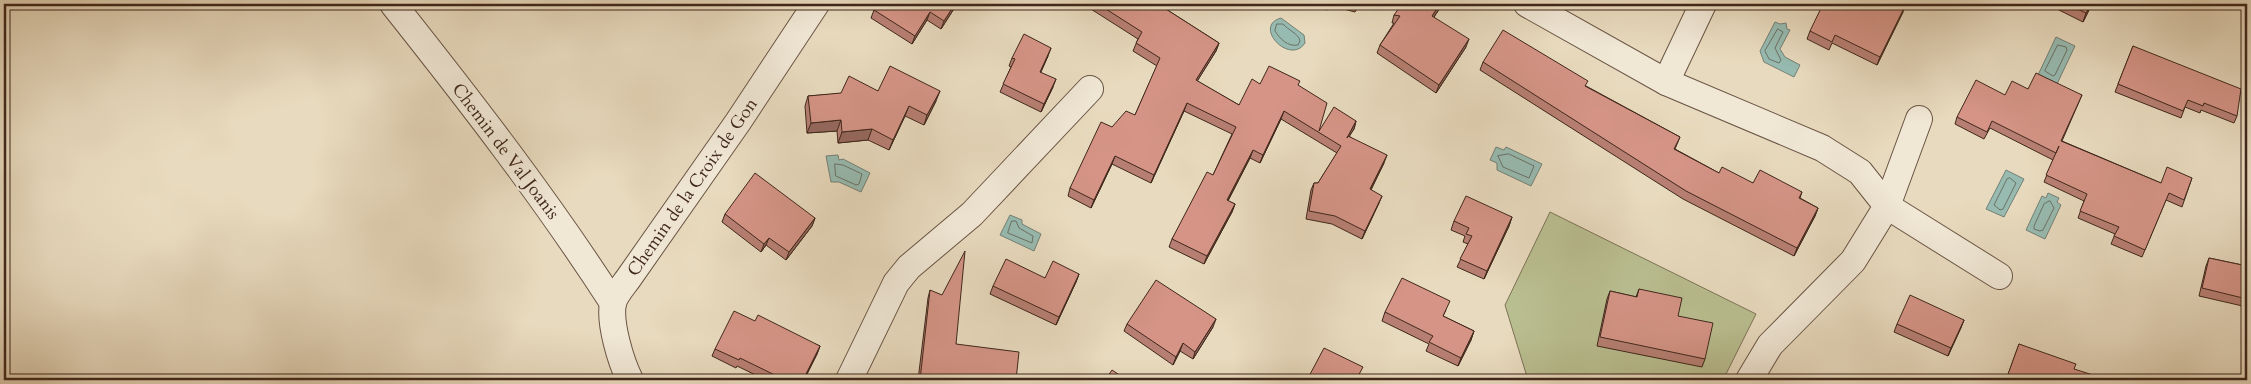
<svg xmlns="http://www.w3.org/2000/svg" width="2251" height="384" font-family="Cardo,serif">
	<rect width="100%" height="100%" fill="#e8dabe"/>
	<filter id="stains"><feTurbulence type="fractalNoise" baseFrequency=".004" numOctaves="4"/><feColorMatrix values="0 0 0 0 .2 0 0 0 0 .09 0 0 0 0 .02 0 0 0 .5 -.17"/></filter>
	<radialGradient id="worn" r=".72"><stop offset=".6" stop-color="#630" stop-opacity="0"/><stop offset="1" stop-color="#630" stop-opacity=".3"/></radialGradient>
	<polygon fill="#b9be90" stroke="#7c7256" points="1550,212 1756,314 1723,380 1528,380 1505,305"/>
	<g fill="#97bbb1" stroke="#748075">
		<path d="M1281 18 1304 35 1305 43C1290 66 1252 26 1281 18Z"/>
		<polygon points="1775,22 1780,24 1786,23 1787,29 1790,30 1780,49 1785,57 1800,65 1794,77 1764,62 1760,51"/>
		<polygon points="2056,37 2075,46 2057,84 2038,75"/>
		<polygon points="1496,147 1504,150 1506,147 1542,164 1531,186 1497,170 1497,163 1490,160"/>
		<polygon points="838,155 839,160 843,159 870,173 861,192 839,182 831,182 826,156"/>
		<polygon points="2006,170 2024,179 2004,217 1986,209"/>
		<polygon points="2048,193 2059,198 2057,202 2061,205 2045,239 2026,230 2042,196 2046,198"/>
		<polygon points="1010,215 1022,220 1022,224 1041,234 1034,251 1000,235"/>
	</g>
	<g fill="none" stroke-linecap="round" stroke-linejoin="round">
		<g stroke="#6b7166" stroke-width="1">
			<path d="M1277 24H1283C1288 30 1299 34 1300 41L1298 45C1288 47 1280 39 1275 31Z"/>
			<polygon points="1778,29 1783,32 1775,48 1781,60 1779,63 1769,59 1765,51"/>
			<polygon points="2058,45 2066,47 2067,50 2055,75 2053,76 2045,71"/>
			<polygon points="1509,154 1534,166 1529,178 1503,167 1498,156"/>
			<polygon points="835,164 843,165 862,174 859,184 856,185 836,176"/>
			<polygon points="2010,178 2016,183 2003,209 2000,210 1994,205 2007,179"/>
			<polygon points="2050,201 2054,208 2043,230 2040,231 2034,229 2034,226 2044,204"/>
			<polygon points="1012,221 1016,221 1019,228 1033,236 1032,243 1008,233"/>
		</g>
		<defs>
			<g id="minor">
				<path d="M393 4C470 101 546 199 613 303"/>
				<polyline points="1527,4 1666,82 1822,148 1860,172 1887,206 1999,276"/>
				<polyline points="1666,82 1703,4"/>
				<path d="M630 380C621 362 609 323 613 303 615 295 623 286 628 279L738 122 816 4"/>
				<polyline points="849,380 896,283 909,267 972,214 1090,89"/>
				<polyline points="1749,380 1770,345 1853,261 1887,206 1919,119"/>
			</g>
		</defs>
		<use href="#minor" stroke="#695444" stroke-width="28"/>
		<use href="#minor" stroke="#f0e7d5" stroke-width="26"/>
	</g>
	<g fill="#b77f73" stroke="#3f271b">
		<polygon points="957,4 941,29 927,20 912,44 871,18 874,10"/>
		<polygon points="1083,4 1158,4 1219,43 1216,51 1197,81 1239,105 1260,84 1298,85 1319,131 1356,121 1354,129 1349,136 1384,163 1371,190 1379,203 1362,239 1332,224 1306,219 1311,190 1314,183 1318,183 1337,153 1281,119 1260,163 1250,158 1228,201 1235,204 1232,212 1204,264 1169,247 1172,239 1213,175 1232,134 1184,111 1151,183 1112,164 1091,208 1068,196 1070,188 1112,127 1135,115 1157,66 1133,51 1138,39"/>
		<polygon points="1305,4 1359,4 1355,12 1329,5 1327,10"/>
		<polygon points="2047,4 2092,4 2083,22"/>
		<polygon points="1440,8 1434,17 1466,47 1436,93 1377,53 1380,45 1394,23 1392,23 1394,15"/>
		<polygon points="1903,12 1877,65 1832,43 1829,50 1807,39 1810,31"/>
		<polygon points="2133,46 2237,116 2234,123 2201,110 2200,113 2185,107 2181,118 2115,92"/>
		<polygon points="1048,56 1041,72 1053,87 1041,112 1000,92 1011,67 1009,66 1012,58"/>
		<polygon points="1483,62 1586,86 1680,137 1675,149 1719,173 1753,183 1802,192 1800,198 1818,208 1815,216 1794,256 1683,199 1480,70"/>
		<polygon points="2028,89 2082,95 2062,141 2161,183 2192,178 2182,207 2166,200 2142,257 2111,244 2115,234 2078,218 2084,201 2044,182 2053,160 1990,128 1984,139 1955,124 1957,117 2005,95"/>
		<polygon points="878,91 936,101 924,125 905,116 889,150 868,140 838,143 837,131 807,133 805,106 808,96"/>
		<polygon points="725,214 815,218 812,226 786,260 766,245 761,252 722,222"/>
		<polygon points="1512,217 1509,226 1484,279 1457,267 1468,244 1463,242 1465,236 1451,230 1454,221"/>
		<polygon points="2209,258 2247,266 2247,307 2199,296 2206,266"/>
		<polygon points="1079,274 1076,282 1056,325 990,294 993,286 1045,278"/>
		<polygon points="1639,289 1678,316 1705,359 1702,367 1597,346 1607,299 1610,291 1636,297"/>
		<polygon points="930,290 956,344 1016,380 918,380 928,298"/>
		<polygon points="1446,310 1443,316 1474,331 1471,340 1458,366 1426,351 1429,344 1382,321 1385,312"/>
		<polygon points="1964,320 1948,356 1894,332 1897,324"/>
		<polygon points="755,321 820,346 817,354 804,380 766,380 737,366 736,368 712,356 715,349"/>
		<polygon points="1127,324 1213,327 1193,359 1180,351 1173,365 1124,331"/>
		<polygon points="2019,344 2074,369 2091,380 2006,380"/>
	</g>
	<g fill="#95685e" stroke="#3f271b">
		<polygon points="955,4 957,4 941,29 944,21"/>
		<polygon points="1440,4 1441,4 1440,8 1429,24 1432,16"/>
		<polygon points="1906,4 1903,12 1877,65 1880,57"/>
		<polygon points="2091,4 2092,4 2083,22 2086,13"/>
		<polygon points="930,12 927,20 912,44 915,36"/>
		<polygon points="1469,39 1466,47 1436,93 1439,85"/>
		<polygon points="1219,43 1216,51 1193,88 1196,80"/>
		<polygon points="1051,48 1048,56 1037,80 1040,72"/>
		<polygon points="1056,79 1053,87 1041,112 1044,104"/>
		<polygon points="940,91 936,101 924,125 927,115"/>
		<polygon points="1187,103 1184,111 1151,183 1154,175"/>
		<polygon points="909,106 905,116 889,150 893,140"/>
		<polygon points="1284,111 1281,119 1260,163 1263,155"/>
		<polygon points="841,120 837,131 807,133 811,123"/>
		<polygon points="1356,121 1354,129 1344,145 1347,138"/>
		<polygon points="872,129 868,140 838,143 842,132"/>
		<polygon points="1253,150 1250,158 1224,208 1227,200"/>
		<polygon points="1387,155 1384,163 1367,197 1370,189"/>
		<polygon points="1115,156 1112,164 1091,208 1094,200"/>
		<polygon points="1382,196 1379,203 1362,239 1365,231"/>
		<polygon points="1235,204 1232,212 1204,264 1207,256"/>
		<polygon points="1818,208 1815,216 1794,256 1797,248"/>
		<polygon points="1512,217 1509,226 1484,279 1487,271"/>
		<polygon points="815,218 812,226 786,260 789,252"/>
		<polygon points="769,238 766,245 761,252 764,244"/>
		<polygon points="1079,274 1076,282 1056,325 1059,317"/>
		<polygon points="1216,319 1213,327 1193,359 1195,352"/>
		<polygon points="1964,320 1961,328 1948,356 1951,348"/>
		<polygon points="1474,331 1471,340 1458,366 1461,358"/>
		<polygon points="1183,343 1180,351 1173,365 1176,357"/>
		<polygon points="820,346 817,354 804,380 803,380"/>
	</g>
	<g fill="#d59486" stroke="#3f271b">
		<polygon points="878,4 955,4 944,21 930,12 915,36 874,10"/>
		<polygon points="1098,4 1158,4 1219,43 1196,80 1239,105 1252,79 1260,84 1269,66 1300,81 1298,85 1327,103 1319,131 1334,107 1356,121 1347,138 1348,136 1387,155 1370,189 1382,196 1365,231 1335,216 1309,211 1314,183 1318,183 1341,146 1284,111 1263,155 1253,150 1227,200 1235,204 1207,256 1172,239 1207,172 1213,175 1236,127 1187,103 1154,175 1115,156 1094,200 1070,188 1101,122 1112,127 1126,111 1135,115 1160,58 1136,43 1142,32"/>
		<polygon points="1402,4 1440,4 1432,16 1469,39 1439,85 1380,45 1400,16 1394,15"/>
		<polygon points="1823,4 1906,4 1880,57 1835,35 1832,42 1810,31"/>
		<polygon points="2067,4 2091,4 2086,13"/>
		<polygon points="1503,30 1588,81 1585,86 1680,137 1674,149 1719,173 1722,167 1753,183 1760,170 1802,192 1799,198 1818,208 1797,248 1686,191 1483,62"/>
		<polygon points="1024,34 1051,48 1040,72 1056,79 1044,104 1003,84 1015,59 1012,58"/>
		<polygon points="2133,46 2241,89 2237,116 2204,103 2203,106 2188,100 2183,111 2118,84"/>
		<polygon points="890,66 940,91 927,115 909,106 893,140 872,129 842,132 841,120 811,123 808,96 841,93 849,76 878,91"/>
		<polygon points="2036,73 2082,95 2061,141 2161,183 2167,167 2192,178 2184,200 2169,193 2145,250 2114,236 2119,227 2080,211 2087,194 2046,175 2059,146 2056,153 1992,121 1987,132 1957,117 1976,80 2005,95 2012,81 2028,89"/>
		<polygon points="755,173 815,218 789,252 769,238 764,244 725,214"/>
		<polygon points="1466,196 1512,217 1487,271 1460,259 1472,236 1466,234 1469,228 1454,221"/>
		<polygon points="965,251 956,344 1019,352 1016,380 920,380 930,290 942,295"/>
		<polygon points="2209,258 2247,266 2247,299 2202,288"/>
		<polygon points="1006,259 1045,278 1053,261 1079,274 1059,317 993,286"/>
		<polygon points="1402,278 1450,301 1443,316 1474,331 1461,358 1429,342 1433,336 1385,312"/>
		<polygon points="1156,280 1216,319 1195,352 1183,343 1176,357 1127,324"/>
		<polygon points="1639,289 1682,298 1678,316 1713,323 1705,359 1600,337 1610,291 1637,297"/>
		<polygon points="1910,295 1964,320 1951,348 1897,324"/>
		<polygon points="734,311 755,321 758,315 820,346 803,380 785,380 740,358 739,360 715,349"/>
		<polygon points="2019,344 2076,364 2074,369 2093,375 2091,380 2017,380 2007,377"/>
		<polygon points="1324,348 1363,367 1356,380 1307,380"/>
		<polygon points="1112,370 1127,380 1105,380"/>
	</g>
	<g text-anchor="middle" stroke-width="4.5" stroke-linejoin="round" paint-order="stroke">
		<g font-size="18" fill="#3f271b" stroke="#f0e7d5">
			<text transform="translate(506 151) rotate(53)" y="6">Chemin de Val Joanis</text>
			<text transform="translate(692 187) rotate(-55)" y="6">Chemin de la Croix de Gon</text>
		</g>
	</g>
	<rect width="2251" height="384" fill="none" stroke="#e8dabe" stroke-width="20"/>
	<rect x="5" y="5" width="2241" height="374" fill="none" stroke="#3f271b" stroke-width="2.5"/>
	<rect x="10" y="10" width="2231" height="364" fill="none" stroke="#3f271b"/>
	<rect width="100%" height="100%" filter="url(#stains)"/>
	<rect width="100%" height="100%" fill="url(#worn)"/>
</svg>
